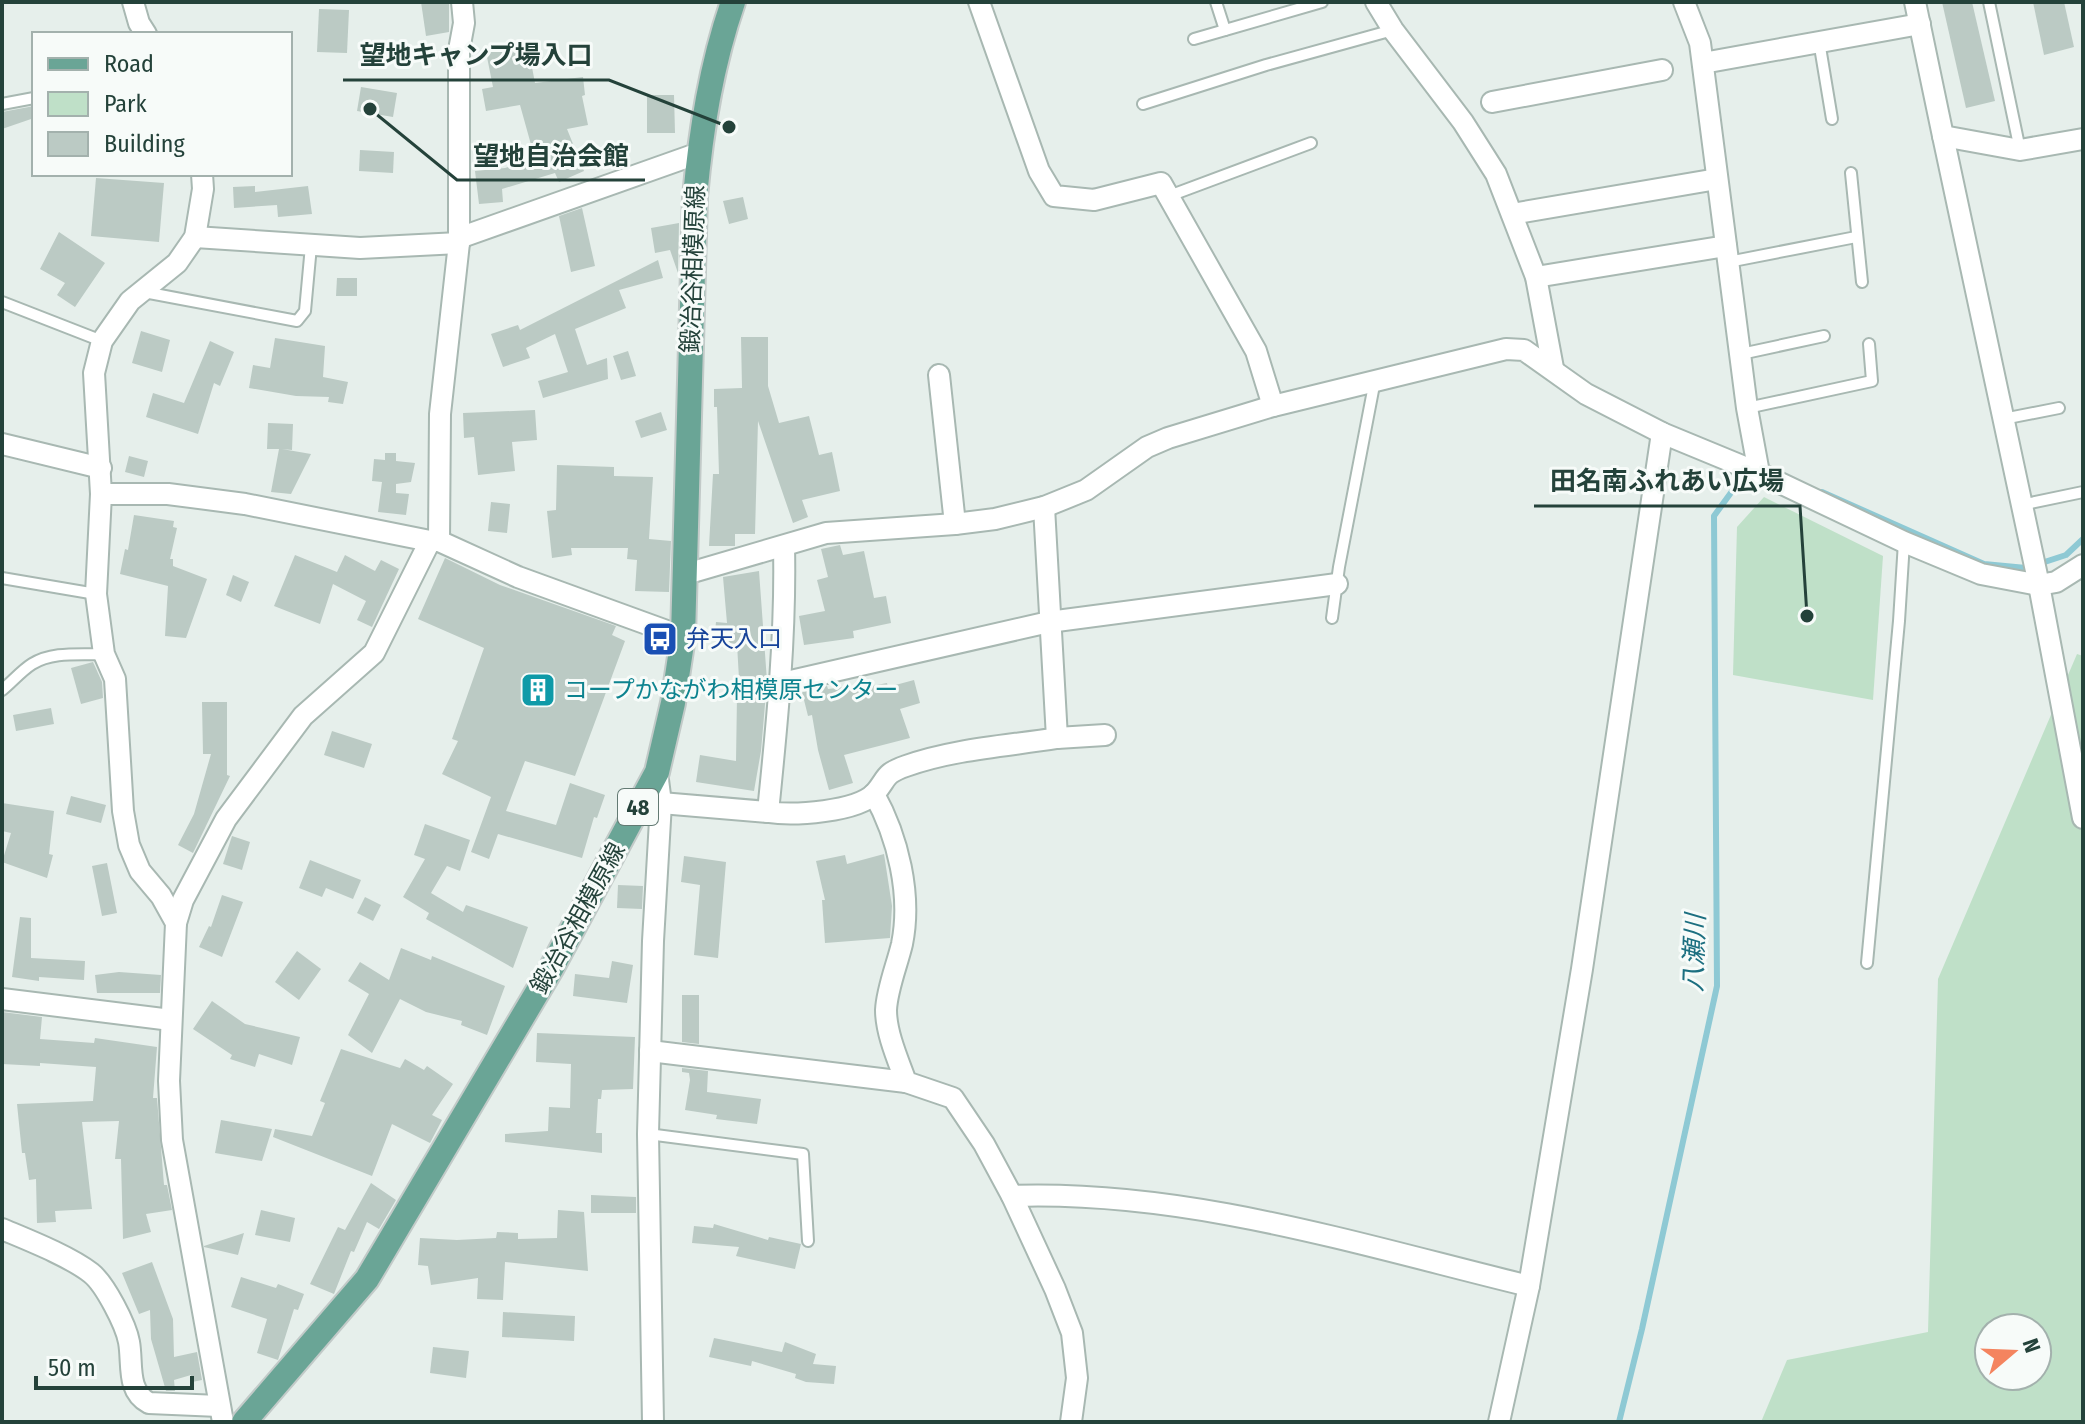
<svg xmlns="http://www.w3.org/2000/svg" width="2085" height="1424" font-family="'Fira Sans Condensed','Noto Sans JP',sans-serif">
	<rect width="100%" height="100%" fill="#e6efeb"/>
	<g fill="#bfe0c8" fill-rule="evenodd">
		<polygon points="1764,497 1883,556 1873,700 1733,675 1737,527"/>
		<path d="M2077 654 2083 656V1422H1761L1787 1360 1928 1332 1938 979ZM1989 1328H2037V1376H1989Z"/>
	</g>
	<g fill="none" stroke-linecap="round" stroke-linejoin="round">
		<g stroke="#8ec9d4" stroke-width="6">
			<polyline points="1822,492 1984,564 2026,568 2066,555 2083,539"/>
			<polyline points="1619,1422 1642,1329 1717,986 1714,516 1738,483"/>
		</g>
	</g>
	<g fill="#bbcac4">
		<polygon points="421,2 449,2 449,32 426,36"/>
		<polygon points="1942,2 1972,2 1995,101 1966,108"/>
		<polygon points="2033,2 2064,2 2074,47 2044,55"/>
		<polygon points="319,9 349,10 347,53 317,52"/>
		<polygon points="527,41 535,83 583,77 585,95 582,96 588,125 567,129 584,171 559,182 555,173 502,189 503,202 479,204 475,171 505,168 535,159 520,105 486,111 482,89 493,87 485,47"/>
		<polygon points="361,87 397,93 393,117 357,111"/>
		<polygon points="647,95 674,95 675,133 647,133"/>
		<polygon points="34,106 34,118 2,129 2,112"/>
		<polygon points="360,150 394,152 393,173 359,171"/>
		<polygon points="96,178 164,183 159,242 91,236"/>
		<polygon points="255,186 255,192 308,186 312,214 278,217 277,205 234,208 233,187"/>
		<polygon points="743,197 748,219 729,224 723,201"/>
		<polygon points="582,208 595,266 571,272 559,216"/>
		<polygon points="679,223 678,273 670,250 655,253 651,228"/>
		<polygon points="59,232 105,263 75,307 57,295 65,283 40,269"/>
		<polygon points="658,260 663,278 619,290 626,308 575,329 587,365 607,358 608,379 543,398 538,381 568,372 555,334 526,348 530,358 503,367 491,334 518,325 520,330"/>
		<polygon points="337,278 357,278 357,296 336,296"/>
		<polygon points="141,331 170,340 162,372 132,363"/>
		<polygon points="741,337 768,337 768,386 779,423 809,416 819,455 832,452 840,491 802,500 808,517 793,523 758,421 755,534 735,534 735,546 709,546 713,474 719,474 717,407 714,407 714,389 742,388"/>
		<polygon points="275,338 325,346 323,377 348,382 343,404 328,402 329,397 296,396 249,388 253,365 270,368"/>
		<polygon points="210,341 234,352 220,386 214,383 198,434 146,417 153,393 184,403"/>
		<polygon points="628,351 636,376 621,380 613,356"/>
		<polygon points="535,410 537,440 512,442 515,471 478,475 474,437 464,438 463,413"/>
		<polygon points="661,412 667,430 641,438 635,421"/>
		<polygon points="268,423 293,424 292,450 282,449 311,454 291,494 271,492 279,449 267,449"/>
		<polygon points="385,453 396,453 396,461 415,463 411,482 396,484 396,493 409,494 406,515 378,512 382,482 372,481 374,459 385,460"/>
		<polygon points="129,456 148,461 144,477 125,472"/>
		<polygon points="557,465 614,467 614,476 653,477 649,539 671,541 669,592 635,591 637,560 627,559 628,548 571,548 572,555 552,558 547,511 556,510"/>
		<polygon points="491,502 510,504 507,533 488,531"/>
		<polygon points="134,515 174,521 173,527 177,528 170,559 173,559 173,566 207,579 186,638 165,636 168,586 120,574 125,549 128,550"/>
		<polygon points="840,545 843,555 864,551 874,598 886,596 891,623 853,631 854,638 804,645 799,616 825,611 817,580 828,577 821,549"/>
		<polygon points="295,555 337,572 345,555 375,571 381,560 399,569 372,627 357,620 366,601 333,584 320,624 274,606"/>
		<polygon points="445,558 500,585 616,626 612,635 625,641 575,776 525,761 506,811 556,825 570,783 605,795 597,818 594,817 582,858 498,834 489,859 471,852 491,797 442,774 458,741 452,739 484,648 418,619"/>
		<polygon points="759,571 767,681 761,751 754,791 696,782 700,755 736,761 737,696 740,696 737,644 714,641 716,622 727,623 723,577"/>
		<polygon points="233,575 249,582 241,602 226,595"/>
		<polygon points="93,662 102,682 103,698 81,704 71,668"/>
		<polygon points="914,680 920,703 900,709 910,738 844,755 853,783 829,790 818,750 812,715 808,716 802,692 827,686 828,689 861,685 861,688 887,683 888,687"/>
		<polygon points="202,702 227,702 227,775 230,776 193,853 178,845 194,814 211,754 203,754"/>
		<polygon points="51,708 54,724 16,731 13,715"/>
		<polygon points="332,731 372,744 364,768 324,755"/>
		<polygon points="71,796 106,805 101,823 66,814"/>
		<polygon points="2,803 54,811 49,854 53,855 47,878 2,862 11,833 2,831"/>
		<polygon points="425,824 470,840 460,871 447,866 431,893 463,912 466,905 528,927 513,968 426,919 429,913 403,897 425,859 414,855"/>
		<polygon points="232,836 250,842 242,870 223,864"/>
		<polygon points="884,854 892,906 890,938 825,943 822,900 825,900 816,861 845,855 847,864"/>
		<polygon points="684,856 726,862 718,958 694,955 700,885 681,882"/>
		<polygon points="310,860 361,880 353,899 326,888 322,897 299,888"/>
		<polygon points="107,863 117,913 102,916 92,866"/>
		<polygon points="618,885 643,886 642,909 617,908"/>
		<polygon points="222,895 243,902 222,957 199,947 209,926 211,927"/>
		<polygon points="365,897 381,905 373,921 357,913"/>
		<polygon points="20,917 31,918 31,958 85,961 84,980 39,977 39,981 12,977"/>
		<polygon points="401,948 431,960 432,956 505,986 487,1035 461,1025 462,1021 426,1012 400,999 372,1053 348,1035 369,994 348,981 360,962 389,980"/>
		<polygon points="297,951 321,969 299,1000 275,982"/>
		<polygon points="612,961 633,965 627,1003 573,996 575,974 609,978"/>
		<polygon points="119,972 161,975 160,993 97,993 95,975"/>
		<polygon points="682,995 699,995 699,1044 682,1042"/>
		<polygon points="212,1001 245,1024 300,1037 292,1065 259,1054 255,1067 230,1059 232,1055 193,1029"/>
		<polygon points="2,1012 42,1017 40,1039 94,1043 95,1038 157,1047 153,1098 157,1098 164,1185 167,1185 172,1210 146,1214 151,1232 123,1239 121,1159 115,1159 119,1121 82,1122 92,1209 55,1211 56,1222 37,1223 36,1179 29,1180 25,1153 22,1153 17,1104 93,1101 96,1067 40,1063 40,1066 2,1064"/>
		<polygon points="537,1033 635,1037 633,1089 602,1090 601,1099 598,1099 596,1133 602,1133 602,1153 505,1142 505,1134 548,1131 549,1107 570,1108 571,1064 536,1062"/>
		<polygon points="341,1049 400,1068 405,1059 424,1070 427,1066 453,1084 432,1115 442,1120 430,1143 392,1124 372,1176 273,1137 275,1129 312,1136 325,1103 320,1101"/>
		<polygon points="682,1068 708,1071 707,1092 761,1099 757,1124 716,1119 717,1115 685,1110 690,1080 689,1073 682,1072"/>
		<polygon points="221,1120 272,1129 262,1161 215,1153"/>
		<polygon points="371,1183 396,1200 379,1229 367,1222 354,1252 351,1251 334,1294 310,1284 338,1227 345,1230"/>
		<polygon points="591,1195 636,1197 636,1213 591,1213"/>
		<polygon points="261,1210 295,1218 290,1242 255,1235"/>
		<polygon points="558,1210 584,1212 588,1271 505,1262 503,1300 477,1299 478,1278 431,1285 428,1266 418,1265 420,1238 457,1240 496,1238 497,1232 518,1233 518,1239 557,1238"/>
		<polygon points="714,1224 768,1240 769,1237 801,1244 795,1269 736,1256 739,1247 692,1243 694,1226 713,1228"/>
		<polygon points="244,1233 238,1255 204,1247 204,1246"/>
		<polygon points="152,1262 173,1319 174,1357 197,1352 202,1380 192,1382 191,1375 174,1380 175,1391 166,1391 151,1339 150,1310 139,1314 122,1273"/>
		<polygon points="241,1277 276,1288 278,1284 304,1294 298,1310 294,1309 278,1360 257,1353 267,1319 231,1307"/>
		<polygon points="503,1312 575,1316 574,1341 502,1337"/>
		<polygon points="714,1338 782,1352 785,1342 816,1354 813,1364 836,1366 834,1384 806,1382 795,1378 796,1374 752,1361 751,1366 709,1357"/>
		<polygon points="433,1347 469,1351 466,1378 430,1373"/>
	</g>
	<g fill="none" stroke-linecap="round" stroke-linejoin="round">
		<defs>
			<g id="lane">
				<polyline points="1216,2 1225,30"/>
				<polyline points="1989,2 2020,150"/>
				<polyline points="1194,39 1322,2"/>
				<polyline points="1819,41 1832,119"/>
				<polyline points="2,104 34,98"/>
				<polyline points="1143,104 1266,65 1393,30"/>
				<polyline points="1851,173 1862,282"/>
				<polyline points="1169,196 1311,143"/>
				<polyline points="1728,262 1856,237"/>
				<polyline points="144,292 297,321 305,311 311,246"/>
				<polyline points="2,302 102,341"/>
				<polyline points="1741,354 1824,336"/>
				<polyline points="1747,408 1872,381 1869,344"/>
				<polyline points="2003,419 2059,408"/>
				<polyline points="2021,505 2083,492"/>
				<polyline points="2,578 96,594"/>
				<polyline points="1332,618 1339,567 1375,380"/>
				<path d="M2 690C12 682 21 671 32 664 53 651 80 655 104 654"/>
				<polyline points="1867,963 1899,621 1904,542"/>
				<polyline points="648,1134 803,1154 808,1241"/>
			</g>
			<g id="street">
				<polyline points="133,2 139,23 146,34"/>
				<polyline points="462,2 464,23 459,50 459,243 440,414 439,541 518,577 683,637"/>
				<polyline points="979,2 1039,171 1054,196 1094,200 1161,183 1256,351 1273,406"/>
				<polyline points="1376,2 1393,30 1463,122 1496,174 1536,277 1553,368"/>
				<polyline points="1684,2 1700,43 1747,408 1759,473"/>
				<polyline points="1915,2 1943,136 2020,150 2083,139"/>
				<polyline points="1703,63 1920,24"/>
				<polyline points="1492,102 1662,70"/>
				<polyline points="1943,136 2039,585 2083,818"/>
				<polyline points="202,174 203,189 195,237 177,263 130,301 102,341 94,373 101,494 96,594 104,654 115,679 123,811 129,845 140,871 161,896 176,923 169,1081 172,1140 223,1422"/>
				<polyline points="1512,214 1717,179"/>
				<polyline points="195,237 360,248 459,243"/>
				<polyline points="459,238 699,153"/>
				<polyline points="1536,277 1726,246"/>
				<polyline points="939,375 955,524"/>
				<polyline points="2,444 101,468"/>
				<polyline points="101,494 168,494 245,504 430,541 439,541"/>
				<path d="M784 546C786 636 777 723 768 812 793 816 857 812 875 793 888 778 883 774 906 766 954 749 1007 746 1057 738L1044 507"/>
				<polyline points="686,574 826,533 955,524 995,519 1044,507 1086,490 1147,447 1168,438 1273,406 1506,349 1524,350 1586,394 1662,433 1759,473 1904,542 1981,574 2039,585 2056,582 2083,565"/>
				<polyline points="782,683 1049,622 1337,584"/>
				<polyline points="1057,738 1105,735"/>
				<path d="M874 794C898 837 912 895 902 944 897 965 887 989 886 1010 886 1033 898 1060 906 1082L953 1098 984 1144 1012 1196 1055 1289 1072 1333 1077 1378 1071 1422"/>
				<polyline points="661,803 768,812"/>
				<polyline points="176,923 183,900 226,819 303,716 374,653 430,541"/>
				<polyline points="2,999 171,1020"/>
				<polyline points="650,1051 906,1082"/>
				<path d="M1012 1196C1188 1190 1360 1245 1529 1286"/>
				<path d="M2 1229C28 1240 69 1256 91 1273 105 1284 126 1325 129 1342 133 1364 126 1391 149 1403L219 1406"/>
				<polyline points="653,1422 648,1134 653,941 661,803 657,772"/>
				<polyline points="1499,1422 1529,1286 1582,969 1662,433"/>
			</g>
			<path id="primary" d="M244 1422 367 1279 551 969 657 772 673 703 683 637 695 197C701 130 711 66 733 2"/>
		</defs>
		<use href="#lane" stroke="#a8b8b2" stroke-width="14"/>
		<use href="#street" stroke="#a8b8b2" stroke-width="24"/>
		<use href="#primary" stroke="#c2cac8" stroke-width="28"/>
		<use href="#lane" stroke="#fff" stroke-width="10"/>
		<use href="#street" stroke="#fff" stroke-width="20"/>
		<use href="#primary" stroke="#6aa596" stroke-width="24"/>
	</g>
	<defs>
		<symbol id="bus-square" viewBox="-11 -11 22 22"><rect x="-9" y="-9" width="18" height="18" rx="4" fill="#1a4fb4" stroke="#f7fbf9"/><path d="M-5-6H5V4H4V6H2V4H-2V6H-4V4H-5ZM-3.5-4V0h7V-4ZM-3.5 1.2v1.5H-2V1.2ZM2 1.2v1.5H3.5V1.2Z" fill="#fff"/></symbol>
		<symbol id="building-square" viewBox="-11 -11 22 22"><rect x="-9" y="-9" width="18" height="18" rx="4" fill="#0f9aa8" stroke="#f7fbf9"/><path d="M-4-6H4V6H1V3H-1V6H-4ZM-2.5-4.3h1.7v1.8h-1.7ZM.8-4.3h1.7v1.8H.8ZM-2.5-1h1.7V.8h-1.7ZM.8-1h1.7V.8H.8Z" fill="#fff"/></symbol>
	</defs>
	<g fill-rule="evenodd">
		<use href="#bus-square" x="640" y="619" width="40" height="40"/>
		<use href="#building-square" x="518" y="670" width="40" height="40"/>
	</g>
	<g text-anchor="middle" stroke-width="6" stroke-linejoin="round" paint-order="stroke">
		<rect fill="#f7fbf9" stroke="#637a73" stroke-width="2" x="618" y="789" width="40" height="36" rx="6"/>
		<g font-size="22" font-weight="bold" fill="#24423a">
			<text x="638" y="815">48</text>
		</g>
		<g font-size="24" fill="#24423a" stroke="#f7fbf9">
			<text transform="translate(693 269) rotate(-88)" y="8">鍛冶谷相模原線</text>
			<text transform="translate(578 918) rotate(-61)" y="8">鍛冶谷相模原線</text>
		</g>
		<g font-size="24" fill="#164399" stroke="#f7fbf9" text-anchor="start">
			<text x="686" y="647">弁天入口</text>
		</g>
		<g font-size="24" fill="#0d838f" stroke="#f7fbf9" text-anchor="start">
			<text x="564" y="698">コープかながわ相模原センター</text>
		</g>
		<g font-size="26" font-style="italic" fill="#1c6f80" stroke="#f7fbf9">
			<text transform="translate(1694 953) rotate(-88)" y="9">八瀬川</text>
		</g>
	</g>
	<path fill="none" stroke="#24423a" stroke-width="3" d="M729 127L609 80H343M370 109L457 180H645M1807 616L1800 506H1534"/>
	<g fill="#24423a" stroke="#f7fbf9" stroke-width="3">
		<circle cx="729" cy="127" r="8"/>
		<circle cx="370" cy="109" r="8"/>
		<circle cx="1807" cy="616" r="8"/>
	</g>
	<g font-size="26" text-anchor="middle" font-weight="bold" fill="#24423a" stroke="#f7fbf9" stroke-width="6" stroke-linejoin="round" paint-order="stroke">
		<text x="476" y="64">望地キャンプ場入口</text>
		<text x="551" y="165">望地自治会館</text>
		<text x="1667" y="490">田名南ふれあい広場</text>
	</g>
	<rect width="2085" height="1424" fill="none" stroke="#24423a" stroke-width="8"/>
	<rect x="32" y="32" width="260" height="144" fill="#f7fbf9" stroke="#a3b1ad" stroke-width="2"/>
	<rect x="48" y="58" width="40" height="12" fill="#6aa596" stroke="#a3b1ad" stroke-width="2"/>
	<text x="104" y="72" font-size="24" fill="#24423a">Road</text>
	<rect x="48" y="92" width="40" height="24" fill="#bfe0c8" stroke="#a3b1ad" stroke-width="2"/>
	<text x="104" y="112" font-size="24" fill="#24423a">Park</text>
	<rect x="48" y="132" width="40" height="24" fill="#bbcac4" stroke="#a3b1ad" stroke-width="2"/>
	<text x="104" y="152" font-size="24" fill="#24423a">Building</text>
	<g transform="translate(2013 1352) rotate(71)"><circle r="38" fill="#f7fbf9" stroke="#a3b1ad" stroke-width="2"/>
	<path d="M0-6L14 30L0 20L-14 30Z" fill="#f4845f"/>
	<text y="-12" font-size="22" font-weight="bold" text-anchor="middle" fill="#24423a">N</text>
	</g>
	<path d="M36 1376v12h156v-12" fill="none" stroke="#24423a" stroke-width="4"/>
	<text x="48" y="1376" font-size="24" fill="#24423a" stroke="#f7fbf9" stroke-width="6" paint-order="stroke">50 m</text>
</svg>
